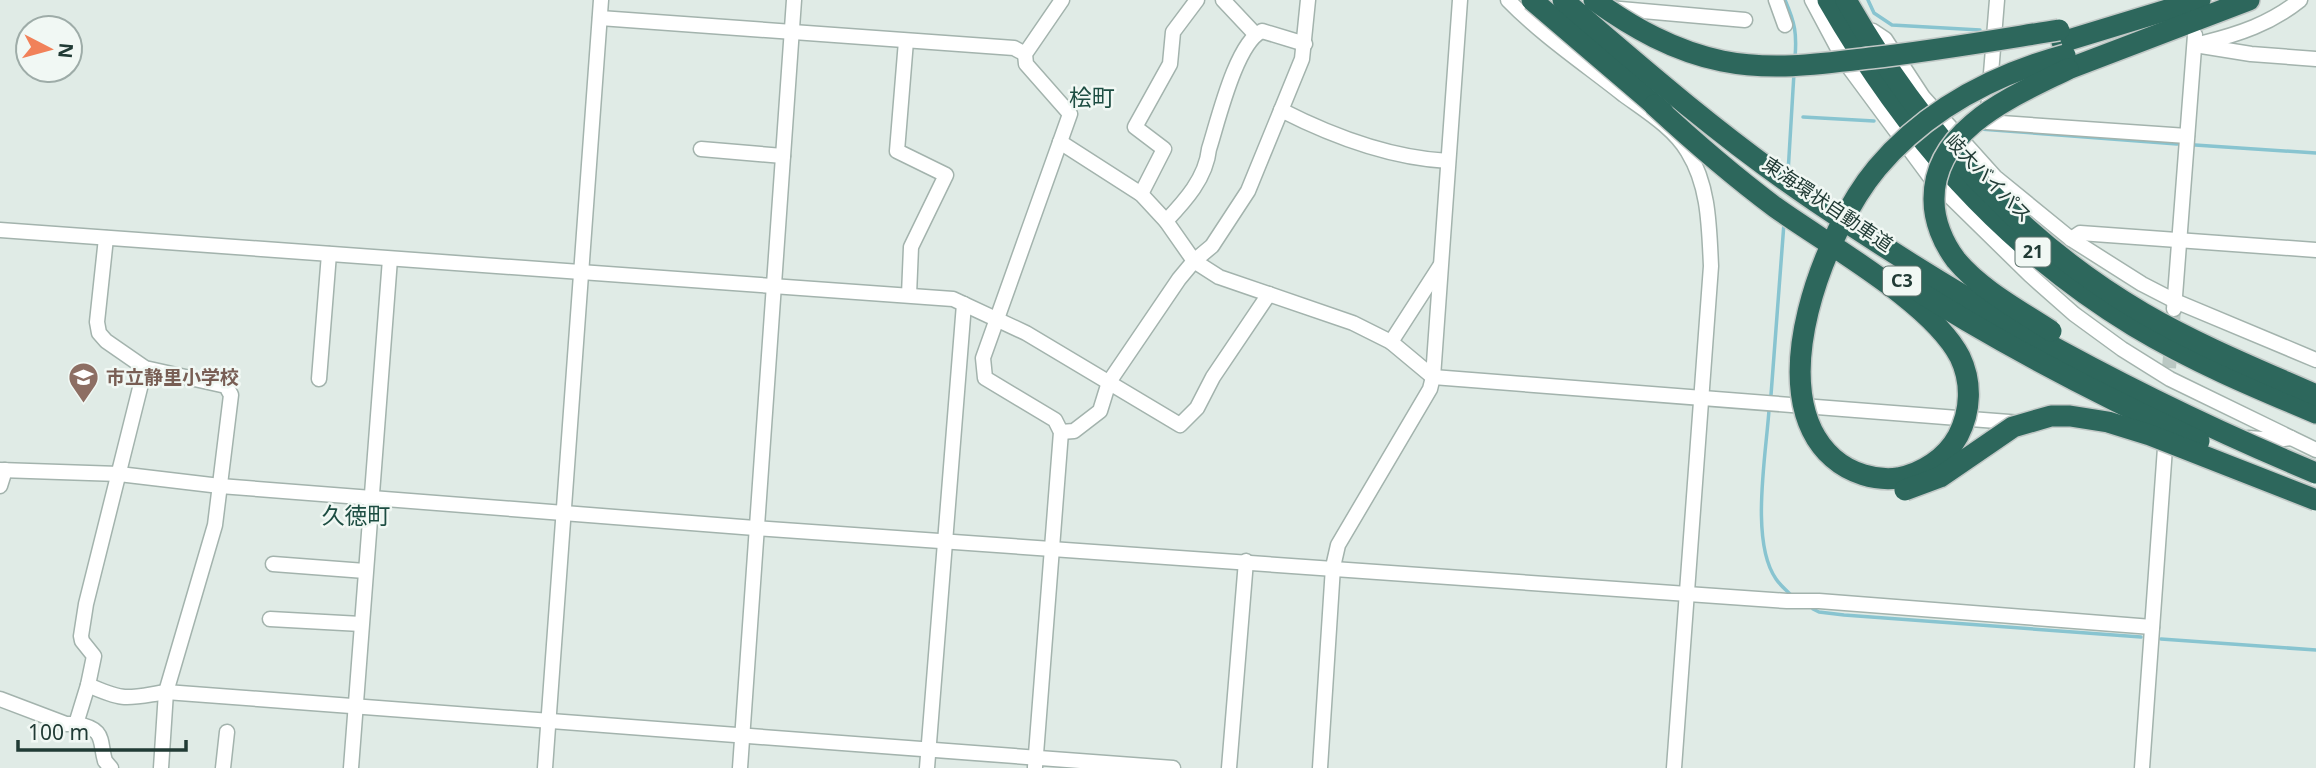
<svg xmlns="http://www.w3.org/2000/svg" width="2316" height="768" font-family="'Noto Sans','Noto Sans JP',sans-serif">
	<rect width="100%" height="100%" fill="#e0ebe6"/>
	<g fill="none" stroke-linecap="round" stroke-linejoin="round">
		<g stroke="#88c4d0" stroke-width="3.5">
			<path d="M1785 0C1795 23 1797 33 1795 58"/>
			<polyline points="1868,0 1874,13 1892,25 1980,30"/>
			<polyline points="1803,117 1874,121"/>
			<polyline points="1980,129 2177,144"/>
			<polyline points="2195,145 2316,153"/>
			<polyline points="1788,173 1794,73"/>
			<polyline points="1771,395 1784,223"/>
			<path d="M1769 410C1766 455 1750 542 1776 579 1780 585 1786 590 1791 595"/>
			<polyline points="1813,609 1819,612 1844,615 2141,637"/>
			<polyline points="2161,639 2316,650"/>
		</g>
		<polyline stroke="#bac8c3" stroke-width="14" stroke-dasharray="14 7" stroke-linecap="butt" points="2169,368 2174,310"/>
		<defs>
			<g id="minor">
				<polyline points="1223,0 1255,34"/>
				<path d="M1508 0C1543 36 1585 64 1624 95 1646 111 1674 128 1688 152 1709 186 1709 226 1711 266L1674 768"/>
				<polyline points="1776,0 1785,25"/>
				<polyline points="1812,0 1845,62 1930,177 2030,275 2074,314 2122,349 2170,379 2316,450"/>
				<polyline points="1997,0 1987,122 2187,136"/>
				<polyline points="1609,8 1745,20"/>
				<polyline points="600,18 1014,48 1025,54"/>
				<polyline points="1863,30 1873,31 1885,39 1923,97 1995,177 2071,239 2142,284 2175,301 2316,360"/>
				<polyline points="906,41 897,151 946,175 911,247 909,295"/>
				<path d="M2203 43C2239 34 2270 24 2300 0"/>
				<polyline points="2195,45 2251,54 2316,59"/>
				<path d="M1281 110C1332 136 1390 158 1448 161"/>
				<polyline points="1060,142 1141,194 1166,221 1194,261 1219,277 1353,323 1391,342 1433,377 2022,423"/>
				<polyline points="701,149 783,156"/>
				<polyline points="1141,194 1164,149 1135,127 1170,64 1173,32 1197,0"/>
				<path d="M1166 221C1185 201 1206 178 1209 149 1218 121 1236 43 1262 31L1305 44"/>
				<polyline points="0,230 953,299 1026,333 1180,425 1197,408 1213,377 1269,294"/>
				<polyline points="106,238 97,322 99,333 106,341 145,368 226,386 231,395 215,525 166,692 161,768"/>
				<polyline points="2071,239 2080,233 2316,250"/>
				<polyline points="2174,309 2195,35"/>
				<polyline points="1391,342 1440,266"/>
				<polyline points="319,379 329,254"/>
				<polyline points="1061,432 1074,431 1100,411 1109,382 1179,279 1194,261 1212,246 1248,191 1302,59 1308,0"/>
				<polyline points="2248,438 2277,440 2291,438"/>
				<polyline points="0,470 119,474 220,486 755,528 1787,601 1819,601 2152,627"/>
				<polyline points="0,486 5,470"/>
				<polyline points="273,564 365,571"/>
				<polyline points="270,619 361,624"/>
				<path d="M88 685C126 702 127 698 166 692L1173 768"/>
				<polyline points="0,699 66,724 76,724 88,685 94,656 82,641 81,636 86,604 145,368"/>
				<path d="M76 724C106 729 99 740 105 761L111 768"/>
				<polyline points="1035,767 1061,432 1055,420 985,378 983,358 1070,114 1026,64 1025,54 1062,0"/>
				<polyline points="223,768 227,732"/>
				<polyline points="351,768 390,259"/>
				<polyline points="545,768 601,0"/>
				<polyline points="740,768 794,0"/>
				<polyline points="927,768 964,304"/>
				<polyline points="1229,768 1246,561"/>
				<polyline points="1320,768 1333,567 1338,545 1430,389 1433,377 1460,0"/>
				<polyline points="2142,768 2166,434"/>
			</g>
			<g id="highway">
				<path d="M1828 0C1905 134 2000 244 2134 326 2192 361 2254 387 2316 413"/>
				<path d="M1846 0C1918 126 2016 239 2143 313 2198 345 2257 369 2316 395"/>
				<polyline points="2062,42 2200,0"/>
				<polyline points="2068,69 2249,0"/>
			</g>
		</defs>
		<use href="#minor" stroke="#a3b3ad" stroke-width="17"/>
		<use href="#highway" stroke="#c1c8c6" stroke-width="24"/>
		<use href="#minor" stroke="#fff" stroke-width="14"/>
		<use href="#highway" stroke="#2d675c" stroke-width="21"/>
		<defs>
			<g id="highway-bridge">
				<polyline points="1532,0 1663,112"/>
				<path d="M1563 0C1644 70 1726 141 1815 201 1972 308 2140 400 2316 473"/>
				<path d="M1594 0C1633 28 1674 51 1722 61 1771 71 1821 64 1870 58 1933 51 1996 40 2059 30"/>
				<path d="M1654 105C1693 141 1732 175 1775 207 1826 244 1932 302 1960 357 1972 382 1971 411 1958 436 1946 458 1923 473 1898 478 1875 481 1850 473 1833 458 1759 393 1826 229 1877 168 1926 110 1993 75 2065 55"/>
				<path d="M1904 282C1998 343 2098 394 2199 441"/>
				<path d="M2051 331C2019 310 1981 290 1956 260 1943 243 1934 221 1934 200 1933 128 2014 96 2068 69"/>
				<polyline points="1905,490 1940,477 2013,427 2051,416 2070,416 2108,422 2150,435 2316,500"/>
			</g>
		</defs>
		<use href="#highway-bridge" stroke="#c1c8c6" stroke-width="24" stroke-linecap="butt"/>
		<use href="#highway-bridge" stroke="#2d675c" stroke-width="21"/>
	</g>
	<defs>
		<symbol id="school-pin" viewBox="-11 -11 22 30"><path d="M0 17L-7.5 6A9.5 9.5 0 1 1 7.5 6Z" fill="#8d6e63" stroke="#f1f8f4"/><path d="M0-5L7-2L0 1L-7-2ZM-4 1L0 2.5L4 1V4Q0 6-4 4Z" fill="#fff"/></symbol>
	</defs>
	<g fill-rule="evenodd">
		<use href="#school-pin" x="66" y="360" width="35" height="47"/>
	</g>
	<g text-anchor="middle" stroke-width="5" stroke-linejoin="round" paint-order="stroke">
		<g fill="#f1f8f4" stroke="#5f746e" stroke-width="2">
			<rect x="2015.5" y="237.5" width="35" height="29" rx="5"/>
			<rect x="1883" y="266.5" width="38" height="29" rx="5"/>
		</g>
		<g font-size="18" font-weight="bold" fill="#213b35">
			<text x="2033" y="258">21</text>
			<text x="1902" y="287">C3</text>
		</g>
		<g font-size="19" fill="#213b35" stroke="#f1f8f4">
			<text transform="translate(1989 178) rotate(46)" y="7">岐大バイパス</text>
			<text transform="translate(1828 204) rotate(34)" y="7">東海環状自動車道</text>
		</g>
		<g font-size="19" font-weight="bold" fill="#785e54" stroke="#f1f8f4" text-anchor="start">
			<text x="106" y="384">市立静里小学校</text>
		</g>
		<g font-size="23" fill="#1d4d42" stroke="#f1f8f4">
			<text x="1092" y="106">桧町</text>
			<text x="356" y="524">久徳町</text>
		</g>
	</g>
	<g transform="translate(49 49) rotate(96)"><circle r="33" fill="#f1f8f4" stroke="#9eaca8" stroke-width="2"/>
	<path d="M0-5L12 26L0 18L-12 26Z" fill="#f18159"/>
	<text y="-10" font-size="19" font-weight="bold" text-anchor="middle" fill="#213b35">N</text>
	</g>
	<path d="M18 740v10h168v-10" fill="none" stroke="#213b35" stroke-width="3.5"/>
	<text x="28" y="740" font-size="21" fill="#213b35" stroke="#f1f8f4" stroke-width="5" paint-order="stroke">100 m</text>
</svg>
